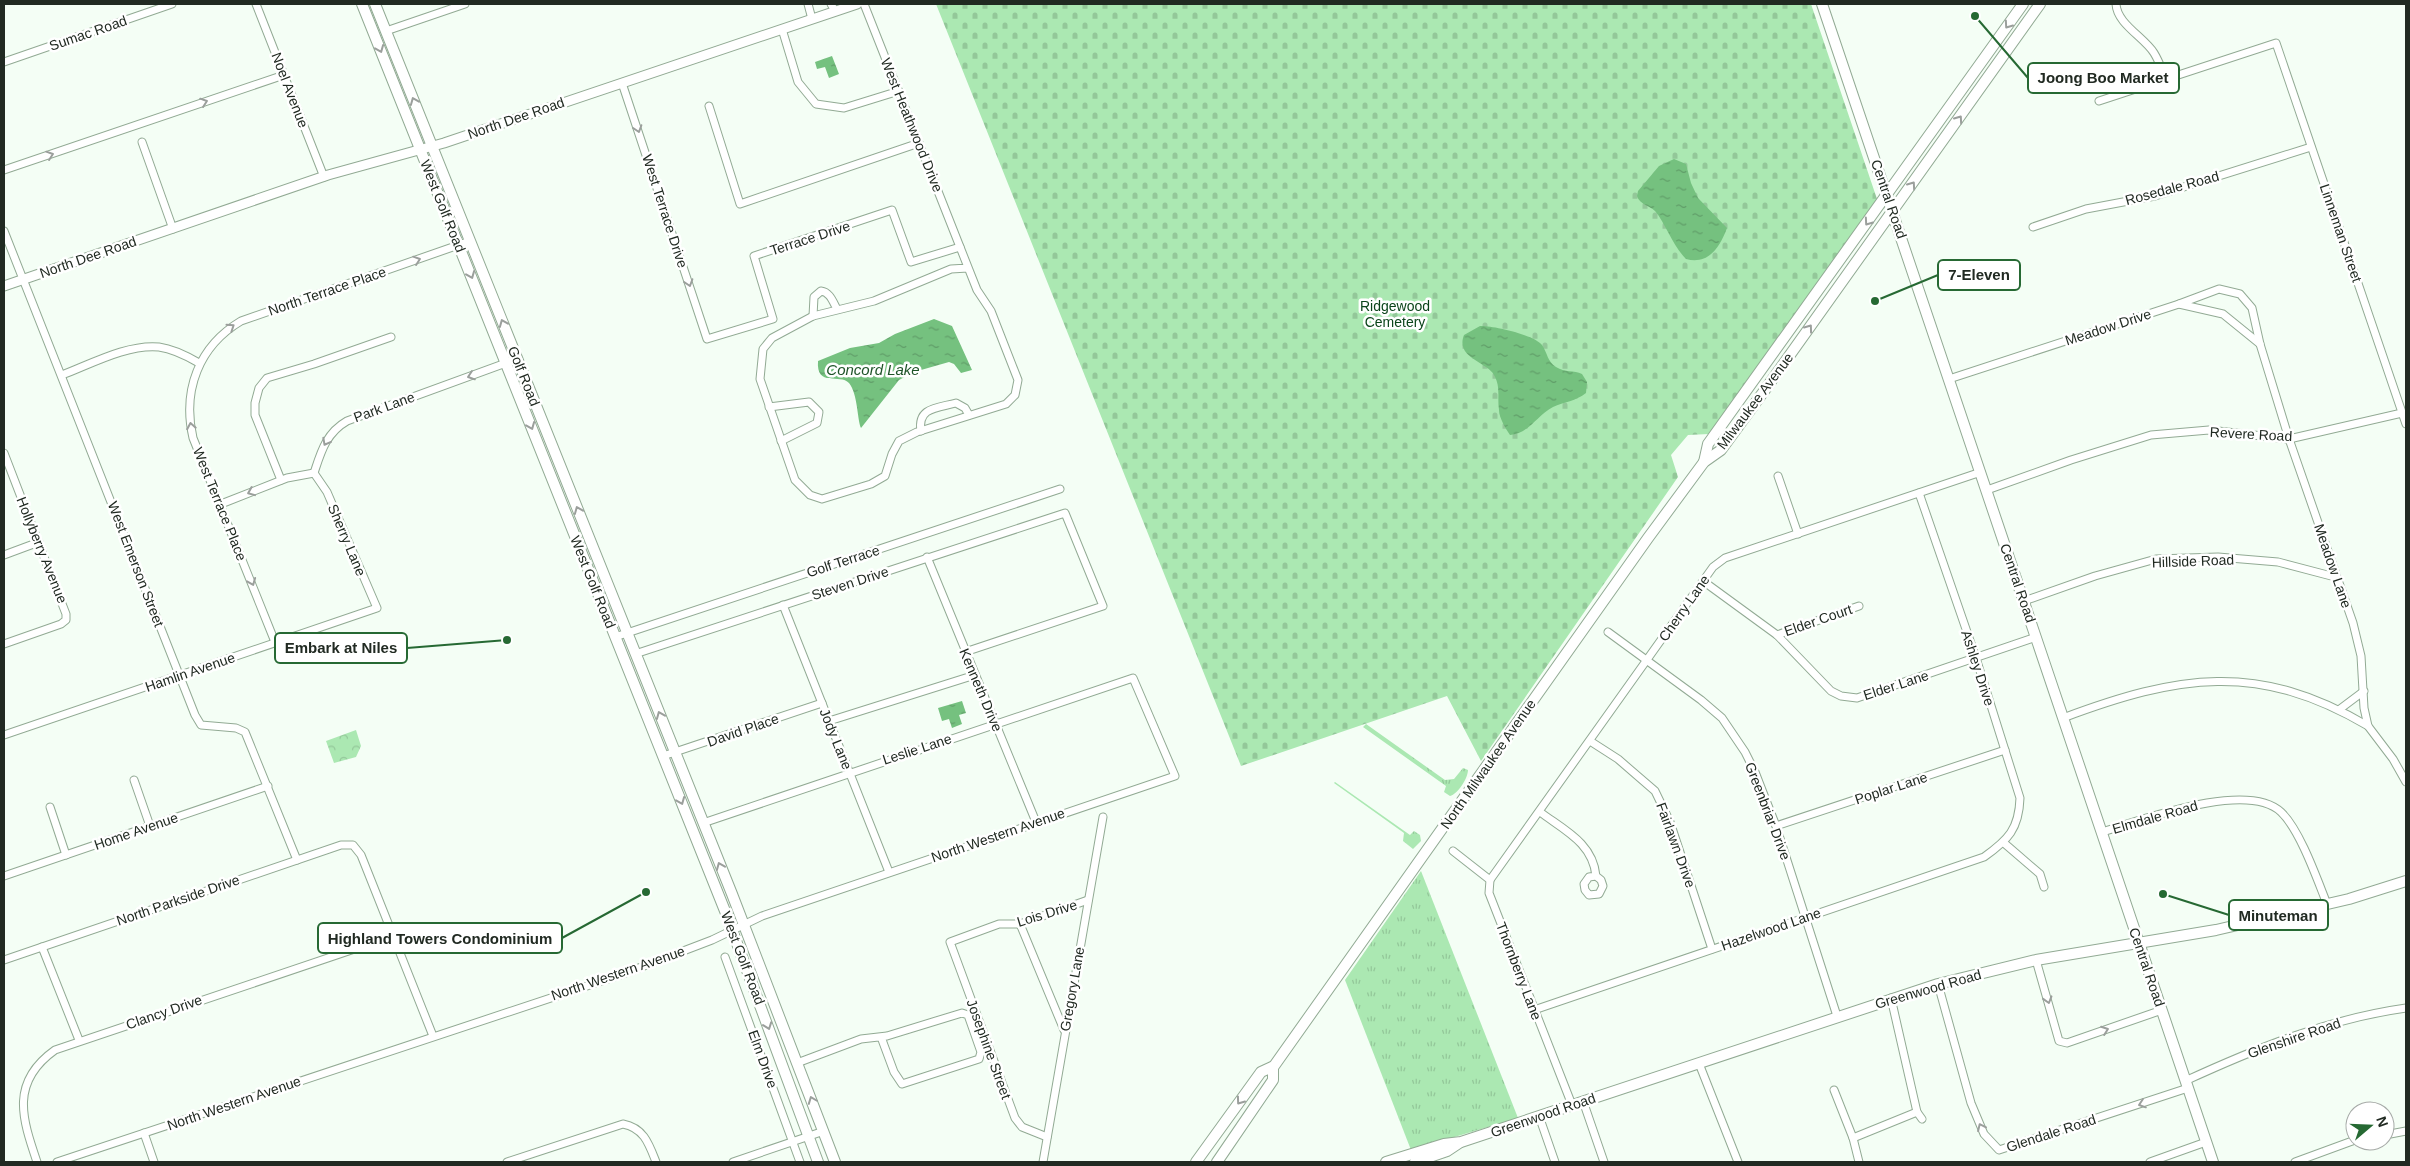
<svg xmlns="http://www.w3.org/2000/svg" width="2410" height="1166" font-family="Helvetica,sans-serif">
	<defs>
		<pattern id="grass-tufts" width="24" height="20" patternUnits="userSpaceOnUse" patternTransform="scale(1.25)"><rect width="24" height="20" fill="#abe8b2"/><path d="M3 7l-1-3M5 7V3M7 7l1-3M15 17l-1-3M17 17v-4M19 17l1-3" fill="none" stroke="#93c799"/></pattern>
		<pattern id="forest-crowns" width="20" height="18" patternUnits="userSpaceOnUse" patternTransform="scale(1.25)"><rect width="20" height="18" fill="#abe8b2"/><path d="M2 6a3 3 0 1 1 6 0M12 15a3 3 0 1 1 6 0" fill="none" stroke="#93c799"/></pattern>
		<pattern id="cemetery-stones" width="16" height="16" patternUnits="userSpaceOnUse" patternTransform="scale(1.25)"><rect width="16" height="16" fill="#abe8b2"/><path d="M2 7V4a2 2 0 0 1 4 0v3zM10 15v-3a2 2 0 0 1 4 0v3z" fill="#93c799"/></pattern>
		<pattern id="water-ripples" width="26" height="14" patternUnits="userSpaceOnUse" patternTransform="scale(1.25)"><rect width="26" height="14" fill="#75c17f"/><path d="M2 4q2-2 4 0t4 0M15 11q2-2 4 0t4 0" fill="none" stroke="#609d68"/></pattern>
	</defs>
	<rect width="100%" height="100%" fill="#f4fef5"/>
	<g fill="url(#grass-tufts)">
		<path d="M1366 724 1445 780 1454 779 1463 768 1468 770C1468 778 1458 794 1450 796L1444 792 1446 786 1363 727Z"/>
		<polygon points="1335,782 1410,835 1414,831 1420,835 1421,841 1413,849 1403,841 1404,833 1334,783"/>
		<polygon points="1421,871 1518,1118 1411,1150 1345,980"/>
	</g>
	<polygon fill="url(#forest-crowns)" points="356,730 361,746 356,757 334,763 326,741"/>
	<polygon fill="url(#cemetery-stones)" points="936,4 1811,4 1877,199 1709,434 1688,435 1671,455 1678,477 1481,761 1447,696 1241,766"/>
	<g fill="url(#water-ripples)">
		<polygon points="832,56 839,74 829,78 825,67 817,69 815,62"/>
		<path d="M1674 159 1686 164 1691 183 1698 198 1727 228C1720 247 1709 265 1686 259 1672 245 1666 224 1655 211 1649 205 1640 205 1637 196L1638 191 1659 166Z"/>
		<path d="M934 319 952 326 972 370 961 373 954 364 949 362 914 372 899 380 861 428C857 419 858 394 849 383 840 373 816 388 818 361L850 348 879 343 895 334Z"/>
		<path d="M1480 326C1491 325 1535 335 1542 345 1548 354 1547 361 1556 367 1565 373 1574 370 1582 374L1587 382 1586 393C1576 401 1564 402 1553 407 1537 415 1530 433 1510 435 1506 429 1499 418 1499 410 1497 397 1501 387 1494 375 1487 362 1455 358 1464 335Z"/>
		<polygon points="962,701 966,713 959,715 962,724 952,728 949,719 942,721 938,708"/>
	</g>
	<g fill="none" stroke-linecap="round" stroke-linejoin="round">
		<defs>
			<g id="minor">
				<polyline points="256,4 324,177"/>
				<polyline points="808,4 812,19"/>
				<polyline points="831,4 835,11"/>
				<polyline points="864,4 960,247 977,290 991,311 1018,380 1015,395 1006,404 917,432 899,441 892,454 885,476 871,484 822,499 810,495 795,480 760,379 763,349 772,338 813,316 874,301 951,269 968,268"/>
				<path d="M2116 4C2117 24 2144 37 2154 53 2159 61 2162 70 2166 79"/>
				<polyline points="782,29 798,82 816,104 844,108 899,91"/>
				<polyline points="386,31 465,4"/>
				<polyline points="4,62 172,4"/>
				<polyline points="622,83 707,339 773,319 754,256 892,210 911,262 960,247"/>
				<polyline points="2099,101 2276,43 2406,424"/>
				<polyline points="709,106 740,204 919,143"/>
				<polyline points="142,142 173,229"/>
				<polyline points="4,170 284,75"/>
				<polyline points="2033,227 2086,209 2155,196 2311,147"/>
				<polyline points="4,231 195,715 201,725 236,728 245,732 297,860"/>
				<polyline points="2179,304 2219,289 2240,294 2252,308 2260,344 2289,439 2353,623 2361,656 2364,708 2368,726 2393,759 2406,782"/>
				<path d="M813 316 814 297 821 291C830 292 833 302 837 309"/>
				<path d="M62 375C91 364 127 344 159 347 174 349 187 356 199 363"/>
				<polyline points="1949,379 2179,304 2223,314 2260,344"/>
				<polyline points="769,407 809,402 819,412 817,423 781,441"/>
				<path d="M921 431C917 407 938 408 956 403L965 408 969 415"/>
				<polyline points="4,453 66,614 66,620 61,624 4,644"/>
				<path d="M314 473C321 452 326 433 347 421L517 359"/>
				<polyline points="1778,476 1798,534"/>
				<polyline points="281,480 255,415 255,403 259,388 267,378 314,364 391,337"/>
				<polyline points="1987,490 2071,460 2151,435 2209,430 2289,439 2402,413"/>
				<polyline points="221,504 287,478 314,473"/>
				<polyline points="4,555 39,542"/>
				<polyline points="927,557 1036,822"/>
				<polyline points="1703,581 1777,635 1831,691 1841,696 1857,698 2036,637"/>
				<polyline points="2024,601 2095,576 2156,559 2218,557 2278,562 2335,577"/>
				<polyline points="783,605 889,872"/>
				<polyline points="1608,632 1701,700 1722,718 1745,752 1755,772 1776,826 1837,1016"/>
				<polyline points="1777,635 1859,606"/>
				<polyline points="615,637 1060,489"/>
				<path d="M275 642 193 438C182 390 199 346 241 321L470 241"/>
				<polyline points="635,654 1065,513 1103,606 965,652"/>
				<polyline points="2340,709 2364,691"/>
				<path d="M2063 718C2178 675 2258 661 2368 726"/>
				<polyline points="829,721 975,675"/>
				<polyline points="4,735 377,608 327,492 314,473"/>
				<polyline points="1590,741 1618,759 1655,791 1670,822 1712,949"/>
				<polyline points="663,756 822,703"/>
				<polyline points="134,780 150,826"/>
				<polyline points="50,807 66,855"/>
				<path d="M1540 812C1564 830 1593 843 1596 876L1601 880 1603 886 1599 894 1589 895 1585 890 1584 884 1589 877 1596 876"/>
				<polyline points="1776,826 2005,750"/>
				<path d="M2102 832C2142 820 2247 780 2281 812 2300 830 2317 879 2327 904"/>
				<polyline points="2004,843 2040,874 2044,887"/>
				<polyline points="1453,851 1490,880 1489,893 1572,1105"/>
				<polyline points="4,876 268,786"/>
				<polyline points="1490,880 1713,567 1725,558 1981,472"/>
				<polyline points="1020,924 1064,1030"/>
				<polyline points="42,947 79,1040"/>
				<polyline points="725,957 800,1162"/>
				<polyline points="4,960 341,845 353,845 361,855 433,1036"/>
				<polyline points="2036,960 2059,1041 2067,1043 2162,1010"/>
				<polyline points="1938,984 1971,1103 1984,1134 1999,1150 2188,1088"/>
				<path d="M1534 1010 1984 857C2008 840 2019 829 2020 798L1976 658 1919 493"/>
				<polyline points="797,1063 861,1039 887,1036 962,1013 968,1015 981,1052 979,1059 902,1084 894,1072 881,1037"/>
				<polyline points="1700,1066 1738,1162"/>
				<path d="M2185 1081C2257 1048 2328 1019 2406 1008"/>
				<polyline points="1834,1090 1853,1138 1859,1162"/>
				<polyline points="1583,1101 1604,1162"/>
				<polyline points="1917,1112 1922,1119"/>
				<polyline points="1539,1116 1555,1162"/>
				<polyline points="144,1133 154,1162"/>
				<polyline points="2385,1135 2406,1131"/>
				<polyline points="1047,1137 1022,1127 1015,1118 950,942 999,924 1020,924 1088,900"/>
				<polyline points="1853,1138 1917,1112 1891,998"/>
				<path d="M37 1162C22 1118 10 1082 55 1050L393 936"/>
				<polyline points="57,1162 623,974 712,940 762,916 1175,776 1133,678 703,823"/>
				<path d="M507 1162 623 1124C644 1128 649 1144 656 1162"/>
				<polyline points="733,1162 824,1131"/>
				<polyline points="1043,1162 1103,817"/>
				<polyline points="2150,1162 2206,1142"/>
				<polyline points="2295,1162 2355,1140"/>
			</g>
			<polyline id="tertiary" points="4,286 328,175 444,143 857,4"/>
			<g id="secondary">
				<polyline points="1822,4 2213,1162"/>
				<polyline points="1386,1162 1444,1144 1461,1142 1938,984 2036,960 2216,930 2349,899 2406,881"/>
				<polyline points="1415,1162 1447,1151 1459,1143"/>
			</g>
			<g id="primary">
				<polyline points="362,4 725,911 818,1162"/>
				<polyline points="375,4 732,894 835,1162"/>
				<polyline points="1704,462 1708,444 2023,4"/>
				<polyline points="1196,1162 1261,1072 1274,1066 1648,538 1704,462 1721,450 1767,387 2040,4"/>
				<polyline points="1217,1162 1273,1080 1273,1067"/>
			</g>
		</defs>
		<use href="#minor" stroke="#92aa94" stroke-width="9"/>
		<use href="#tertiary" stroke="#92aa94" stroke-width="11"/>
		<use href="#secondary" stroke="#92aa94" stroke-width="12"/>
		<use href="#primary" stroke="#92aa94" stroke-width="12"/>
		<use href="#minor" stroke="#fff" stroke-width="7"/>
		<use href="#tertiary" stroke="#fff" stroke-width="9"/>
		<use href="#secondary" stroke="#fff" stroke-width="10"/>
		<use href="#primary" stroke="#fff" stroke-width="10"/>
	</g>
	<defs><path id="oneway-chevron" d="M-2-3.5L2.5 0L-2 3.5" fill="none" stroke-width="1.6" stroke-linecap="round" stroke-linejoin="round" transform="scale(1.25)"/></defs>
	<g stroke="#9b9f9c">
		<use href="#oneway-chevron" transform="translate(2008 25) rotate(125)"/>
		<use href="#oneway-chevron" transform="translate(380 49) rotate(68)"/>
		<use href="#oneway-chevron" transform="translate(414 101) rotate(-112)"/>
		<use href="#oneway-chevron" transform="translate(204 102) rotate(-19)"/>
		<use href="#oneway-chevron" transform="translate(1959 119) rotate(-55)"/>
		<use href="#oneway-chevron" transform="translate(638 129) rotate(72)"/>
		<use href="#oneway-chevron" transform="translate(50 155) rotate(-19)"/>
		<use href="#oneway-chevron" transform="translate(1912 185) rotate(-55)"/>
		<use href="#oneway-chevron" transform="translate(1868 222) rotate(125)"/>
		<use href="#oneway-chevron" transform="translate(417 260) rotate(-19)"/>
		<use href="#oneway-chevron" transform="translate(471 275) rotate(68)"/>
		<use href="#oneway-chevron" transform="translate(689 283) rotate(72)"/>
		<use href="#oneway-chevron" transform="translate(503 323) rotate(-112)"/>
		<use href="#oneway-chevron" transform="translate(231 327) rotate(-34)"/>
		<use href="#oneway-chevron" transform="translate(1809 328) rotate(-54)"/>
		<use href="#oneway-chevron" transform="translate(471 376) rotate(161)"/>
		<use href="#oneway-chevron" transform="translate(191 426) rotate(-100)"/>
		<use href="#oneway-chevron" transform="translate(531 426) rotate(68)"/>
		<use href="#oneway-chevron" transform="translate(326 442) rotate(118)"/>
		<use href="#oneway-chevron" transform="translate(251 492) rotate(158)"/>
		<use href="#oneway-chevron" transform="translate(578 510) rotate(-112)"/>
		<use href="#oneway-chevron" transform="translate(252 582) rotate(68)"/>
		<use href="#oneway-chevron" transform="translate(660 715) rotate(-112)"/>
		<use href="#oneway-chevron" transform="translate(681 801) rotate(68)"/>
		<use href="#oneway-chevron" transform="translate(720 866) rotate(-112)"/>
		<use href="#oneway-chevron" transform="translate(2048 1000) rotate(73)"/>
		<use href="#oneway-chevron" transform="translate(768 1026) rotate(70)"/>
		<use href="#oneway-chevron" transform="translate(2105 1030) rotate(-20)"/>
		<use href="#oneway-chevron" transform="translate(812 1100) rotate(-111)"/>
		<use href="#oneway-chevron" transform="translate(1240 1101) rotate(126)"/>
		<use href="#oneway-chevron" transform="translate(2142 1104) rotate(161)"/>
		<use href="#oneway-chevron" transform="translate(1981 1127) rotate(-115)"/>
	</g>
	<g text-anchor="middle" stroke-width="5" stroke-linejoin="round" paint-order="stroke">
		<g font-size="14" fill="#212a22" stroke="#fff">
			<text transform="translate(88 33) rotate(-19)" y="5">Sumac Road</text>
			<text transform="translate(290 90) rotate(69)" y="5">Noel Avenue</text>
			<text transform="translate(516 118) rotate(-19)" y="5">North Dee Road</text>
			<text transform="translate(912 125) rotate(68)" y="5">West Heathwood Drive</text>
			<text transform="translate(2172 188) rotate(-15)" y="5">Rosedale Road</text>
			<text transform="translate(1889 199) rotate(71)" y="5">Central Road</text>
			<text transform="translate(443 206) rotate(68)" y="5">West Golf Road</text>
			<text transform="translate(665 211) rotate(72)" y="5">West Terrace Drive</text>
			<text transform="translate(2341 233) rotate(71)" y="5">Linneman Street</text>
			<text transform="translate(810 238) rotate(-18)" y="5">Terrace Drive</text>
			<text transform="translate(88 257) rotate(-19)" y="5">North Dee Road</text>
			<text transform="translate(327 291) rotate(-19)" y="5">North Terrace Place</text>
			<text transform="translate(2108 327) rotate(-18)" y="5">Meadow Drive</text>
			<text transform="translate(524 376) rotate(68)" y="5">Golf Road</text>
			<text transform="translate(1755 401) rotate(-53)" y="5">Milwaukee Avenue</text>
			<text transform="translate(384 407) rotate(-20)" y="5">Park Lane</text>
			<text transform="translate(2251 434) rotate(3)" y="5">Revere Road</text>
			<text transform="translate(220 504) rotate(68)" y="5">West Terrace Place</text>
			<text transform="translate(347 540) rotate(67)" y="5">Sherry Lane</text>
			<text transform="translate(42 550) rotate(68)" y="5">Hollyberry Avenue</text>
			<text transform="translate(843 561) rotate(-18)" y="5">Golf Terrace</text>
			<text transform="translate(2193 561) rotate(-2)" y="5">Hillside Road</text>
			<text transform="translate(136 564) rotate(69)" y="5">West Emerson Street</text>
			<text transform="translate(2333 566) rotate(71)" y="5">Meadow Lane</text>
			<text transform="translate(593 582) rotate(68)" y="5">West Golf Road</text>
			<text transform="translate(850 583) rotate(-18)" y="5">Steven Drive</text>
			<text transform="translate(2018 583) rotate(71)" y="5">Central Road</text>
			<text transform="translate(1684 608) rotate(-55)" y="5">Cherry Lane</text>
			<text transform="translate(1818 620) rotate(-19)" y="5">Elder Court</text>
			<text transform="translate(1978 668) rotate(72)" y="5">Ashley Drive</text>
			<text transform="translate(190 672) rotate(-19)" y="5">Hamlin Avenue</text>
			<text transform="translate(1896 685) rotate(-18)" y="5">Elder Lane</text>
			<text transform="translate(981 690) rotate(67)" y="5">Kenneth Drive</text>
			<text transform="translate(743 730) rotate(-19)" y="5">David Place</text>
			<text transform="translate(836 739) rotate(68)" y="5">Jody Lane</text>
			<text transform="translate(917 749) rotate(-18)" y="5">Leslie Lane</text>
			<text transform="translate(1488 764) rotate(-55)" y="5">North Milwaukee Avenue</text>
			<text transform="translate(1891 788) rotate(-18)" y="5">Poplar Lane</text>
			<text transform="translate(1768 811) rotate(69)" y="5">Greenbriar Drive</text>
			<text transform="translate(2155 817) rotate(-16)" y="5">Elmdale Road</text>
			<text transform="translate(136 831) rotate(-19)" y="5">Home Avenue</text>
			<text transform="translate(998 835) rotate(-19)" y="5">North Western Avenue</text>
			<text transform="translate(1676 845) rotate(70)" y="5">Fairlawn Drive</text>
			<text transform="translate(178 900) rotate(-19)" y="5">North Parkside Drive</text>
			<text transform="translate(1047 913) rotate(-17)" y="5">Lois Drive</text>
			<text transform="translate(1771 929) rotate(-19)" y="5">Hazelwood Lane</text>
			<text transform="translate(743 958) rotate(69)" y="5">West Golf Road</text>
			<text transform="translate(2147 967) rotate(71)" y="5">Central Road</text>
			<text transform="translate(1519 971) rotate(69)" y="5">Thornberry Lane</text>
			<text transform="translate(618 973) rotate(-19)" y="5">North Western Avenue</text>
			<text transform="translate(1072 989) rotate(-80)" y="5">Gregory Lane</text>
			<text transform="translate(1928 989) rotate(-16)" y="5">Greenwood Road</text>
			<text transform="translate(164 1012) rotate(-19)" y="5">Clancy Drive</text>
			<text transform="translate(2294 1038) rotate(-19)" y="5">Glenshire Road</text>
			<text transform="translate(989 1049) rotate(70)" y="5">Josephine Street</text>
			<text transform="translate(763 1059) rotate(70)" y="5">Elm Drive</text>
			<text transform="translate(234 1103) rotate(-19)" y="5">North Western Avenue</text>
			<text transform="translate(1543 1115) rotate(-19)" y="5">Greenwood Road</text>
			<text transform="translate(2051 1133) rotate(-18)" y="5">Glendale Road</text>
		</g>
		<g font-size="14" fill="#0b441a" stroke="#fff">
			<text x="1395" y="311">Ridgewood<tspan x="1395" dy="16">Cemetery</tspan></text>
		</g>
		<g font-size="15" font-style="italic" fill="#1f5429" stroke="#fff">
			<text x="873" y="375">Concord Lake</text>
		</g>
	</g>
	<path fill="none" stroke="#266933" stroke-width="2" d="M1975 16L2028 78M1875 301L1938 275M507 640L407 648M2163 894L2229 915M646 892L562 938"/>
	<g fill="#266933" stroke="#fff" stroke-width="2">
		<circle cx="1975" cy="16" r="5"/>
		<circle cx="1875" cy="301" r="5"/>
		<circle cx="507" cy="640" r="5"/>
		<circle cx="2163" cy="894" r="5"/>
		<circle cx="646" cy="892" r="5"/>
	</g>
	<g fill="#fff" stroke="#266933" stroke-width="2">
		<rect x="2028" y="63" width="151" height="30" rx="5"/>
		<rect x="1938" y="260" width="82" height="30" rx="5"/>
		<rect x="275" y="633" width="132" height="30" rx="5"/>
		<rect x="2229" y="900" width="99" height="30" rx="5"/>
		<rect x="318" y="923" width="244" height="30" rx="5"/>
	</g>
	<g font-size="15" text-anchor="middle" font-weight="bold" fill="#212a22">
		<text x="2103" y="83">Joong Boo Market</text>
		<text x="1979" y="280">7-Eleven</text>
		<text x="341" y="653">Embark at Niles</text>
		<text x="2278" y="921">Minuteman</text>
		<text x="440" y="944">Highland Towers Condominium</text>
	</g>
	<rect width="2410" height="1166" fill="none" stroke="#212a22" stroke-width="10"/>
	<g transform="translate(2370 1126) rotate(71)"><circle r="24" fill="#ffffff" stroke="#a6aaa7"/>
	<path d="M0-4L9 19L0 12L-9 19Z" fill="#266933"/>
	<text y="-8" font-size="14" font-weight="bold" text-anchor="middle" fill="#212a22">N</text>
	</g>
</svg>
